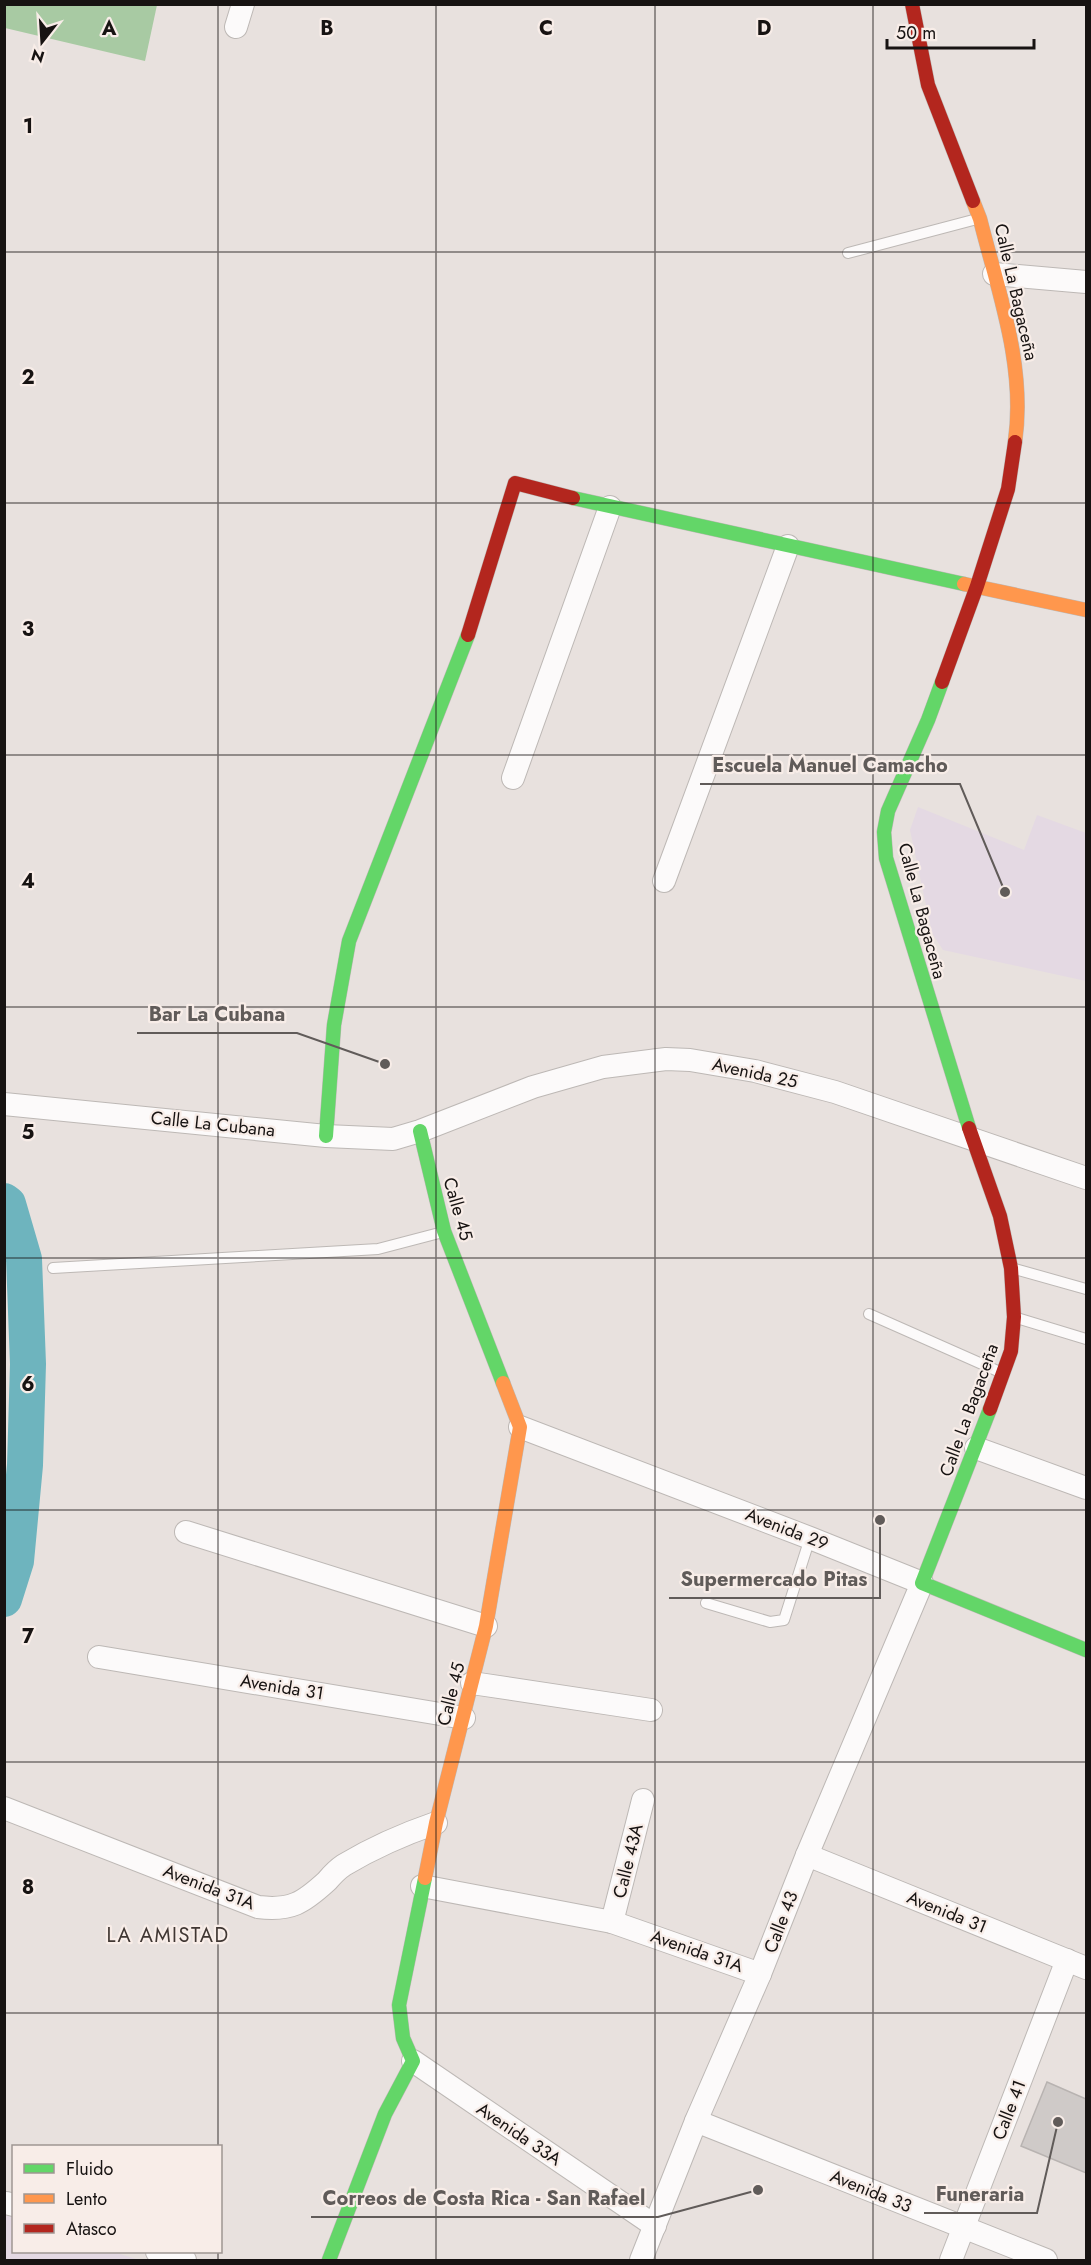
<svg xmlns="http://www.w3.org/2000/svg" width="1091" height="2265" font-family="Jost,sans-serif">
	<rect width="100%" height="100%" fill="#e8e1de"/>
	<g fill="#e4d9e3">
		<polygon points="918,807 1024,850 1037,815 1086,833 1086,981 943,950 932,933 910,830"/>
		<polygon points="4,2212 13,2215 14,2252 114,2252 139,2260 5,2260"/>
	</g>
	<polygon fill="#a8caa3" points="5,4 157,4 157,5 145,61 5,28"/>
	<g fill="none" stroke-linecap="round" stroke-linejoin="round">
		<polyline stroke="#6eb4be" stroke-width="36" points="4,1201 8,1204 24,1259 28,1364 25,1465 16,1561 4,1599"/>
	</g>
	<polygon fill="#cfcac8" stroke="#b8b3b1" stroke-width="1.5" points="1047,2082 1086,2099 1086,2173 1021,2146"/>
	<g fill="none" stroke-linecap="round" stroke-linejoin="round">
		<defs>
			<g id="lane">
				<polyline points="848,253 977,219"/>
				<polyline points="53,1268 378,1249 443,1232"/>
				<polyline points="1015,1269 1086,1289"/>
				<polyline points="869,1314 1000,1372"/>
				<polyline points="1017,1318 1086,1339"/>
				<polyline points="706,1603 770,1622 784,1620 810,1538"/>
			</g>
			<g id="street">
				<polyline points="236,27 243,4"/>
				<polyline points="994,274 1086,282"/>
				<polyline points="513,778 610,507"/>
				<polyline points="664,881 788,546"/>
				<polyline points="4,1104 326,1136 393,1139 420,1131 533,1087 603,1067 666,1059 690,1060 755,1071 835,1092 1086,1178"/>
				<polyline points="520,1427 810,1538 922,1583 807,1855 760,1974 696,2121 641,2260"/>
				<polyline points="976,1448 1086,1488"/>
				<polyline points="186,1532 486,1626"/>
				<polyline points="99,1657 464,1718"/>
				<polyline points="472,1683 651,1710"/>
				<path d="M4 1808 258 1907C291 1911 303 1903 327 1881 332 1875 338 1869 344 1865 374 1847 404 1834 436 1823"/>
				<polyline points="807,1855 1086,1968"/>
				<polyline points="422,1886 612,1922 760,1974"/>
				<polyline points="612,1922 643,1800"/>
				<polyline points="413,2061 655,2226"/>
				<polyline points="696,2121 1046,2260"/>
				<polyline points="6,2203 14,2205"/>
				<polyline points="157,2252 185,2260"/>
				<polyline points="951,2260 1067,1960"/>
			</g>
			<g id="fast">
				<polyline points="573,498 964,584"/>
				<polyline points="942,682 928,720 888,811 884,832 886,858 969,1128"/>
				<polyline points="420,1131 444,1231 503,1383"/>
				<polyline points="326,1136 334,1025 349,941 468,635"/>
				<polyline points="990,1409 922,1583 1086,1650"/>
				<polyline points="329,2260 385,2114 413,2061 403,2038 399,2005 425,1878"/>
			</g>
			<g id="slow">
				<path d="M973 201 980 219C998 291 1026 366 1015 442"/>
				<polyline points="964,584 1086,610"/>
				<polyline points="425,1878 436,1823 486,1626 520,1427 503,1383"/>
			</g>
			<g id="jam">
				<polyline points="912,4 928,85 973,201"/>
				<polyline points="468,635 515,483 573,498"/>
				<polyline points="942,682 977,586 1008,489 1015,442"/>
				<polyline points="969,1128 1000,1216 1011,1268 1014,1317 1011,1351 990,1409"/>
			</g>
		</defs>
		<use href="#lane" stroke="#bdb8b5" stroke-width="12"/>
		<use href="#street" stroke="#bdb8b5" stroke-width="24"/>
		<use href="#fast" stroke="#bdb8b5" stroke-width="15"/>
		<use href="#slow" stroke="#bdb8b5" stroke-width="15"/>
		<use href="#jam" stroke="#bdb8b5" stroke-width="15"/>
		<use href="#lane" stroke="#fcfafa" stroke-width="10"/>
		<use href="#street" stroke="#fcfafa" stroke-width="22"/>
		<use href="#fast" stroke="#63d668" stroke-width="14"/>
		<use href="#slow" stroke="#ff974d" stroke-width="14"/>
		<use href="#jam" stroke="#b3261e" stroke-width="14"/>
	</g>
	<path fill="none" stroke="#171312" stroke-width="1.5" stroke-opacity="0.55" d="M218 4V2146M436 4V2260M655 4V2260M873 4V2260M4 252H1086M4 503H1086M4 755H1086M4 1007H1086M4 1258H1086M4 1510H1086M4 1762H1086M4 2013H1086M218 2252V2260"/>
	<g text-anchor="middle" stroke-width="4.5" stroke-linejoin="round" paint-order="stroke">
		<g font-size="18" fill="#171312" stroke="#f8ede8">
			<text transform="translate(1016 292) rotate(77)" y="6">Calle La Bagaceña</text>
			<text transform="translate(922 911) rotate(75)" y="6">Calle La Bagaceña</text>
			<text transform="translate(755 1073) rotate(12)" y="6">Avenida 25</text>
			<text transform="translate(213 1124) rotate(6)" y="6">Calle La Cubana</text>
			<text transform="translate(458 1209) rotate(74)" y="6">Calle 45</text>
			<text transform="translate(969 1410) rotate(-70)" y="6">Calle La Bagaceña</text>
			<text transform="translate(787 1529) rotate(21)" y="6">Avenida 29</text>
			<text transform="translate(282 1687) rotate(9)" y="6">Avenida 31</text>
			<text transform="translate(451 1694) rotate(-76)" y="6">Calle 45</text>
			<text transform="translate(628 1861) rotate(-76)" y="6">Calle 43A</text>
			<text transform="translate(209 1887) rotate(21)" y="6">Avenida 31A</text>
			<text transform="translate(947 1912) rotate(22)" y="6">Avenida 31</text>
			<text transform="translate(781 1922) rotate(-69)" y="6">Calle 43</text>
			<text transform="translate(697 1951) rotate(19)" y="6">Avenida 31A</text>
			<text transform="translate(1009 2110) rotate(-69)" y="6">Calle 41</text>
			<text transform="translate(519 2134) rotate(34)" y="6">Avenida 33A</text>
			<text transform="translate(871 2191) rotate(22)" y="6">Avenida 33</text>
		</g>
		<g font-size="20" letter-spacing="1.5" fill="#403733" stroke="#f8ede8">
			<text x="168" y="1942">LA AMISTAD</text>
		</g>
	</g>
	<g font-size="20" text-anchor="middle" font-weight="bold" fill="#171312" stroke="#f8ede8" stroke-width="4.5" stroke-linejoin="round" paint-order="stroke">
		<text x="109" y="35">A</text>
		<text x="327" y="35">B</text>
		<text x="546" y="35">C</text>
		<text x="764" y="35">D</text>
		<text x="28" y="133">1</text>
		<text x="28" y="384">2</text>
		<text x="28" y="636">3</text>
		<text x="28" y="888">4</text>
		<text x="28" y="1139">5</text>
		<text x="28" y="1391">6</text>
		<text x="28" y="1643">7</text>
		<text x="28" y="1894">8</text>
	</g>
	<path fill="none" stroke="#605b59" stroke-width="2" d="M1005 892L960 784H700M385 1064L297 1033H137M880 1520L880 1598H669M1058 2122L1037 2213H924M758 2190L658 2217H311"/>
	<g fill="#605b59" stroke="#f8ede8" stroke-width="2">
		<circle cx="1005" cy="892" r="6"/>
		<circle cx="385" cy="1064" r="6"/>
		<circle cx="880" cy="1520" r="6"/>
		<circle cx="1058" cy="2122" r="6"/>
		<circle cx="758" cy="2190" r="6"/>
	</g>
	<g font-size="20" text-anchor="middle" font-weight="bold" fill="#605b59" stroke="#f8ede8" stroke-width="4.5" stroke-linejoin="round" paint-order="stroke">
		<text x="830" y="772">Escuela Manuel Camacho</text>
		<text x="217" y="1021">Bar La Cubana</text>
		<text x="774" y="1586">Supermercado Pitas</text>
		<text x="980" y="2201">Funeraria</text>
		<text x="484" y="2205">Correos de Costa Rica - San Rafael</text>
	</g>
	<rect width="1091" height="2265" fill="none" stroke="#171312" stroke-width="12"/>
	<rect x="12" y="2145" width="210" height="108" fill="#f8ede8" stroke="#9e9692" stroke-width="1.5"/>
	<rect x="24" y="2164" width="30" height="9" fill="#63d668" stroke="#9e9692" stroke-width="1.5"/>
	<text x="66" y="2175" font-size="18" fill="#171312">Fluido</text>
	<rect x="24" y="2194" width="30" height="9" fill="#ff974d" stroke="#9e9692" stroke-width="1.5"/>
	<text x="66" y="2205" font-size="18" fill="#171312">Lento</text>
	<rect x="24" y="2224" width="30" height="9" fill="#b3261e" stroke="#9e9692" stroke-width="1.5"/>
	<text x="66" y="2235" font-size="18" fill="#171312">Atasco</text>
	<g transform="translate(42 42) rotate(197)" stroke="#f8ede8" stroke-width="4.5" paint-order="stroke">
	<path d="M0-4.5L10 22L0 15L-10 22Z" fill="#171312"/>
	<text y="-9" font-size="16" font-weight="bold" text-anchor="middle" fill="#171312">N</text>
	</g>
	<path d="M887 39v9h147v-9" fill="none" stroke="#171312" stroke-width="3"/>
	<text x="896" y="39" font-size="18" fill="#171312" stroke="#f8ede8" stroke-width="4.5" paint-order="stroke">50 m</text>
</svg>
